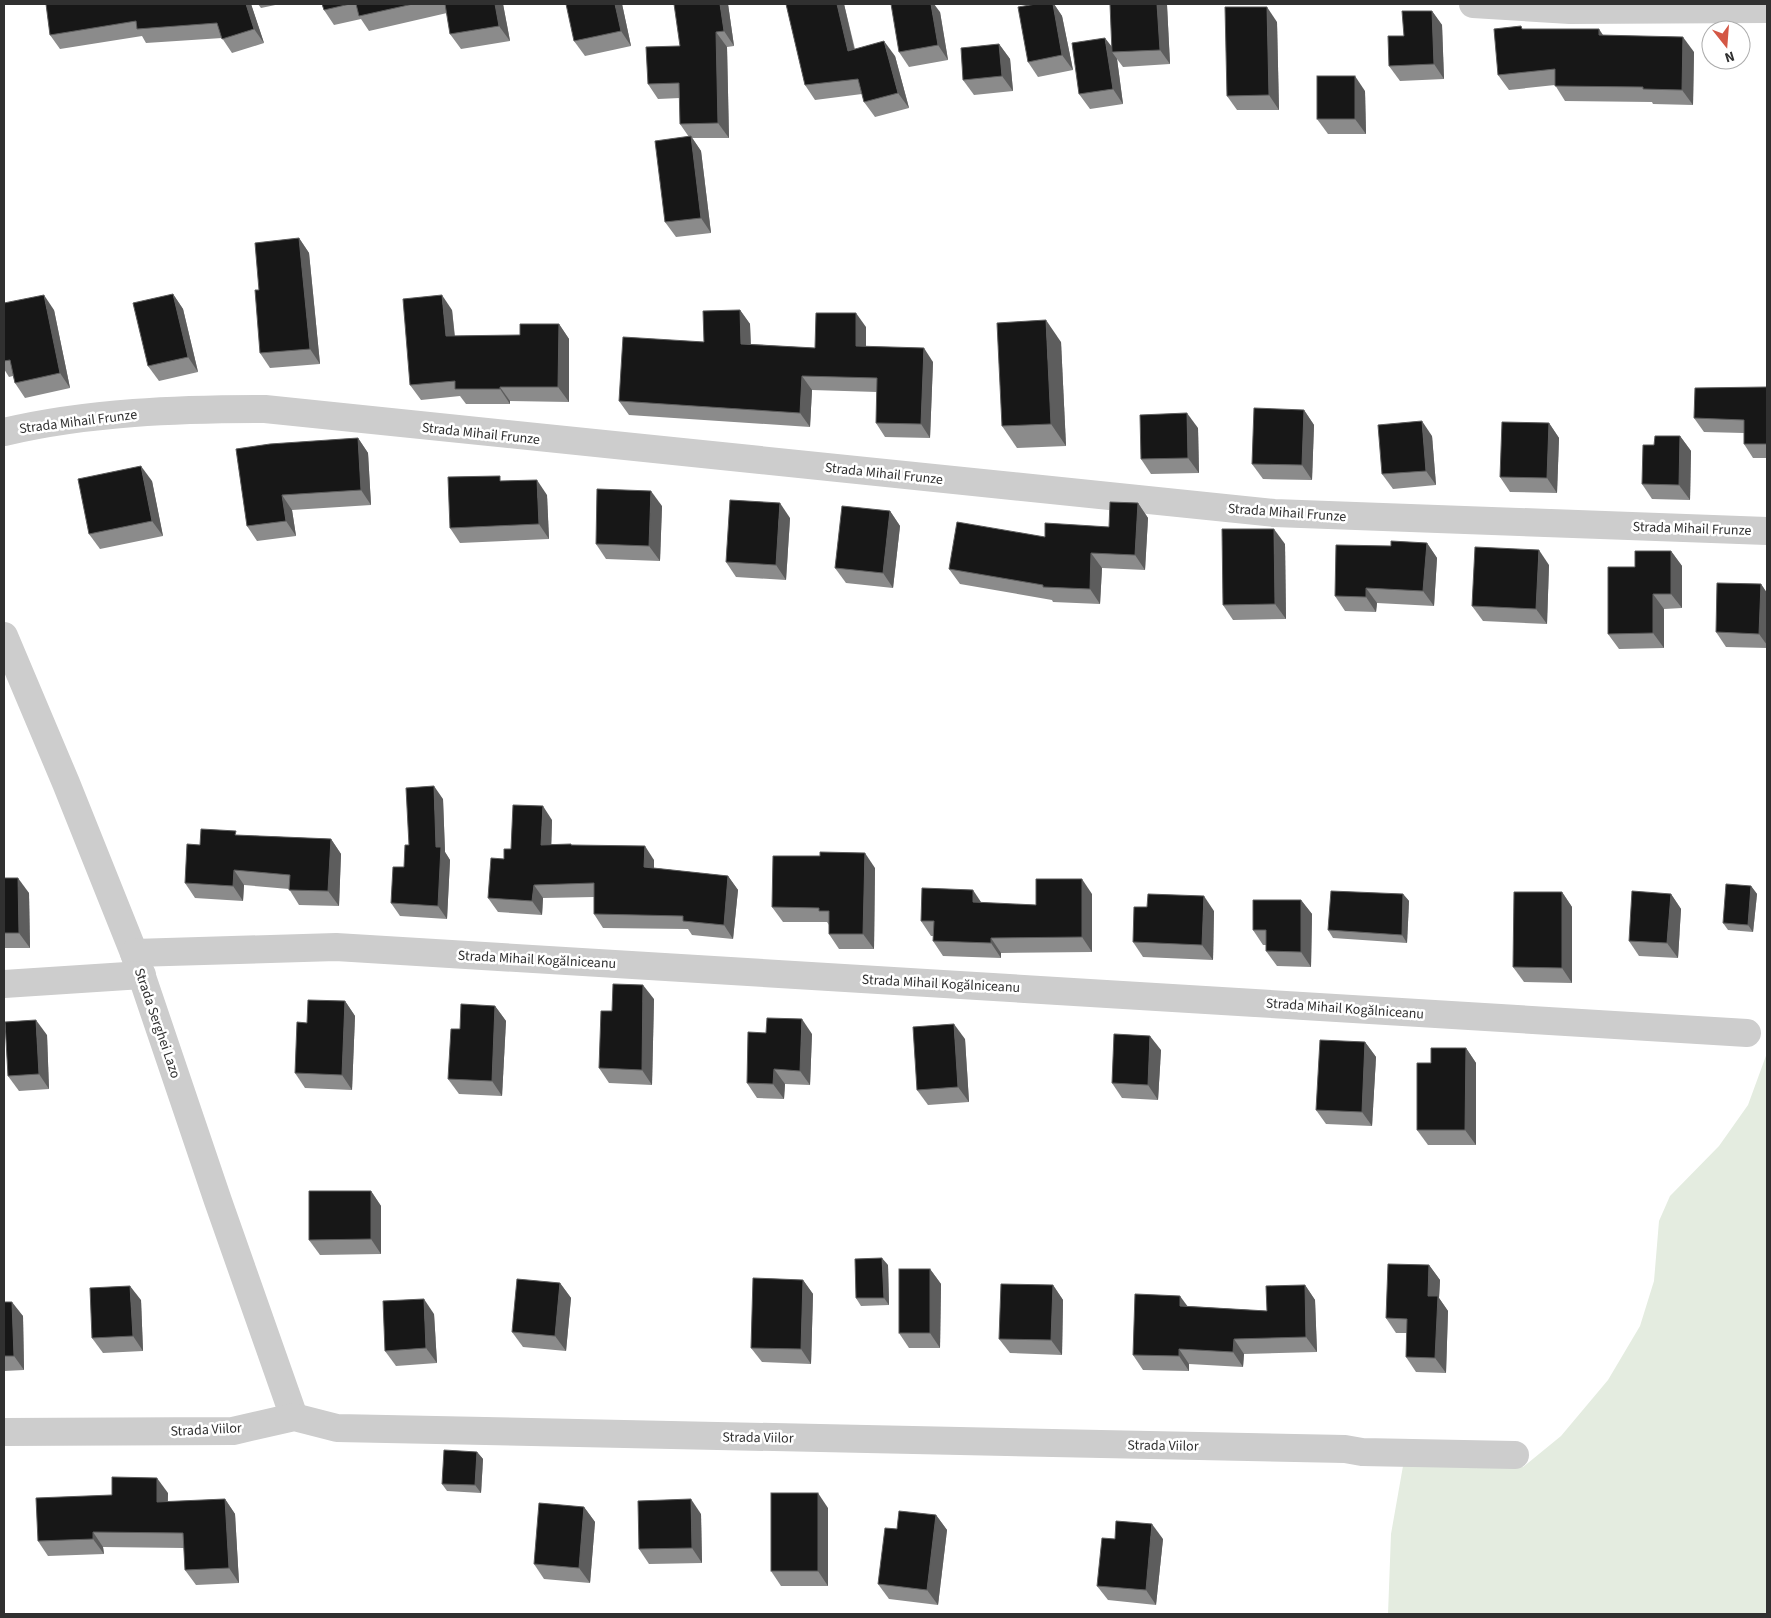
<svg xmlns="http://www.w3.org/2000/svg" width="1771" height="1618" font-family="'Source Sans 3',sans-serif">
	<rect width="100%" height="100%" fill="#fff"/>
	<polygon fill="#e4ece0" points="1767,1053 1767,1614 1388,1614 1391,1534 1403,1466 1523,1467 1561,1436 1608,1380 1640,1326 1654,1281 1659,1221 1670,1196 1719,1146 1748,1105"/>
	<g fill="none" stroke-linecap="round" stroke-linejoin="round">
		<g stroke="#cdcdcd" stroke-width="28">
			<polyline points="1473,4 1570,10 1767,9"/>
			<path d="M4 432C89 412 178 409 265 409L1274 513 1767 531"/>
			<polyline points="4,636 66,783 134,953 218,1201 294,1417"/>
			<polyline points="134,953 336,947 1747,1033"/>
			<polyline points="4,984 142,975"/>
			<polyline points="4,1432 233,1431 294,1417 337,1428 1345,1449 1362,1452 1515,1455"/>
		</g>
	</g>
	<g fill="#8b8b8b">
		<polygon points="46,4 251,4 264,43 232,53 222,38 146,43 142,36 60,49 50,35"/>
		<polygon points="258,4 280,4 261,8"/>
		<polygon points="322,4 503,4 510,41 461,49 450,34 447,13 369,31 361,19 334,25 324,10"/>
		<polygon points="622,4 631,46 585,56 574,41"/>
		<polygon points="728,4 734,46 727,47 729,138 692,138 701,151 711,233 676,237 665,222 689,137 680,124 680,98 658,99 648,84 680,46"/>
		<polygon points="786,4 844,4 855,49 895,56 909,108 875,117 864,102 862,94 815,100 805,85"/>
		<polygon points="1036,4 1054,4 1062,16 1073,70 1038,77 1028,62"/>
		<polygon points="1167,5 1170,64 1123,67 1117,59 1123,104 1090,109 1079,94 1112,47"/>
		<polygon points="1432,11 1442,25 1444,79 1400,81 1389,66 1404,36"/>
		<polygon points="940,12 948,60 909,67 899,52"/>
		<polygon points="1277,22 1279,110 1237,110 1227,96"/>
		<polygon points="1524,29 1603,35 1694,52 1693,105 1653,104 1652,102 1565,101 1555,85 1509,90 1498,75"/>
		<polygon points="999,44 1010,59 1013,91 974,95 963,80"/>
		<polygon points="1365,91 1366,134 1328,134 1317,119"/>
		<polygon points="299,238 309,253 320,364 270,368 260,353 259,290"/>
		<polygon points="173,294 183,309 198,372 159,381 148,366"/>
		<polygon points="4,303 54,310 70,388 25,398 15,383 13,376 9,377 4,369"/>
		<polygon points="452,310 455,336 520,335 559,324 569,339 569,402 510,401 510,404 466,404 460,396 421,400 410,385"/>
		<polygon points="740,310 750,324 751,344 815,348 866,327 866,346 933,362 930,438 885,437 876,423 877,392 812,390 810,427 629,415 619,401 704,342"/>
		<polygon points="1061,342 1066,446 1017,448 1002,426"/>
		<polygon points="1767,387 1767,458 1753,458 1744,444 1744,433 1704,432 1694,418"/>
		<polygon points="1304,410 1314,425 1312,480 1263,479 1252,464"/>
		<polygon points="1549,423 1559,438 1557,493 1510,492 1500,477"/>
		<polygon points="1198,428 1199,473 1151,474 1141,459"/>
		<polygon points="1432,436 1436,485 1393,489 1382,474"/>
		<polygon points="1680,436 1691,451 1690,500 1652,499 1642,484 1654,445"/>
		<polygon points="358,438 368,453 371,505 292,510 296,536 257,541 247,526 236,449"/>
		<polygon points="152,481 163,536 100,549 89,534"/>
		<polygon points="547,495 549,539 460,543 450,528"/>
		<polygon points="1138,503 1148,518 1145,570 1102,568 1100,604 1053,602 1052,600 960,584 949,569 1045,537 1109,527"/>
		<polygon points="662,506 660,561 606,559 596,544"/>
		<polygon points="890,511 900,526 893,588 846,583 835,568"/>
		<polygon points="790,518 786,580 736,577 726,562"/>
		<polygon points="1427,543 1437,558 1434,606 1377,603 1376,612 1345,611 1335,596 1391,546"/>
		<polygon points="1285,544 1286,619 1233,620 1223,605"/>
		<polygon points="1671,551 1682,566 1682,608 1664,609 1664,648 1619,649 1608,634 1635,567"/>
		<polygon points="1549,565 1547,624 1483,621 1472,606"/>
		<polygon points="1761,584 1767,593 1767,648 1726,647 1716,632"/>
		<polygon points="443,799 445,852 450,860 447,919 400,916 391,903 404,867 409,845"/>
		<polygon points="552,820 551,844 572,845 654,860 654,868 728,876 738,890 733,939 692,935 688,929 603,928 594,914 594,897 543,898 542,915 498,912 488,898 504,859 511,849"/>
		<polygon points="238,835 331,839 341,854 339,906 299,905 289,889 244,885 243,901 195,898 185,883 200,845"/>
		<polygon points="875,868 874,949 839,949 829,934 829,925 827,922 783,922 772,907"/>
		<polygon points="4,878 29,893 30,948 4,948"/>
		<polygon points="1751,886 1757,894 1753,932 1728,930 1723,923"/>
		<polygon points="1562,892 1572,907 1572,983 1524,982 1513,967"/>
		<polygon points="1092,894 1092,952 1001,953 1001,958 943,956 933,941 933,936 931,936 921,921 982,903 1036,905"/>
		<polygon points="1403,894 1409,901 1407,943 1333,938 1328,930"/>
		<polygon points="1671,894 1681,909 1678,958 1639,956 1629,941"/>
		<polygon points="1301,900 1312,914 1311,967 1277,966 1266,951 1266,945 1263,945 1253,930"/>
		<polygon points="1214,911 1213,960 1143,957 1133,942"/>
		<polygon points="654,999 652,1085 609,1083 599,1068 612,1011"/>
		<polygon points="345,1001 355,1016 352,1090 305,1088 295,1073 307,1023"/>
		<polygon points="495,1006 506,1021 502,1096 459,1094 448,1079 460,1029"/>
		<polygon points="812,1034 810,1085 785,1084 784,1099 757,1098 747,1083"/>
		<polygon points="47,1035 49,1089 19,1091 8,1076"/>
		<polygon points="965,1039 969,1102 928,1105 917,1090"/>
		<polygon points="1365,1042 1376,1057 1372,1126 1326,1124 1316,1110"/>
		<polygon points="1466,1048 1476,1063 1476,1145 1428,1145 1417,1130 1431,1063"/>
		<polygon points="1161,1050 1158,1100 1122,1098 1112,1083"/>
		<polygon points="371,1191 381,1206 381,1254 320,1255 309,1240"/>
		<polygon points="888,1265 889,1305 861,1306 856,1298"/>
		<polygon points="1429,1265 1440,1280 1439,1298 1448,1311 1446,1373 1416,1372 1406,1357 1407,1333 1396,1333 1386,1318"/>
		<polygon points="930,1269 941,1284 940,1348 909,1348 899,1333"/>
		<polygon points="803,1280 813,1294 811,1364 762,1362 751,1348"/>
		<polygon points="560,1283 571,1298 566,1351 523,1347 512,1332"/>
		<polygon points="1053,1285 1063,1300 1062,1355 1010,1353 999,1339"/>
		<polygon points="1305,1285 1315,1300 1317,1352 1244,1354 1243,1367 1189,1364 1189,1371 1143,1370 1133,1355 1188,1306 1267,1311"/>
		<polygon points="141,1300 143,1351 103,1353 92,1338"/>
		<polygon points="4,1302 23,1316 24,1370 4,1371"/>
		<polygon points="434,1314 437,1363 396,1366 385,1351"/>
		<polygon points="477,1452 483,1459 481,1493 447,1491 442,1484"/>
		<polygon points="168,1493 168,1502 225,1499 235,1514 239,1583 196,1585 185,1570 184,1548 103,1547 104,1554 48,1556 38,1541"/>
		<polygon points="584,1507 595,1522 590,1583 544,1579 534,1564"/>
		<polygon points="828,1508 828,1586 781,1586 771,1571"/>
		<polygon points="701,1514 702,1563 649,1564 639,1549"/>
		<polygon points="936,1515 947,1530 938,1605 889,1599 878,1584 897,1529"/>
		<polygon points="1115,1539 1163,1539 1156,1605 1108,1600 1097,1586"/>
	</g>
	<g fill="#5d5d5d">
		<polygon points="246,4 251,4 264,43 254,29"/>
		<polygon points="495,4 503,4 510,41 499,26"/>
		<polygon points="615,4 622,4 631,46 621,31"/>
		<polygon points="720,4 728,4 734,46 724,31"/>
		<polygon points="837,4 844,4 858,66 848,51"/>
		<polygon points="931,4 934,4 940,12 948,60 938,45"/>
		<polygon points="1053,4 1054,4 1062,16 1073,70 1062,55"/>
		<polygon points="1157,4 1166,4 1167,5 1170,64 1160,50"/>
		<polygon points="1267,7 1277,22 1279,110 1269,95"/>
		<polygon points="1432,11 1442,25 1444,79 1434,64"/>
		<polygon points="1599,29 1609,44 1599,35"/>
		<polygon points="716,32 727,47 729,138 718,123"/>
		<polygon points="1683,37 1694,52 1693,105 1682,90"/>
		<polygon points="1105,38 1116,52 1112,52 1117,59 1123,104 1113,89"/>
		<polygon points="884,41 895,56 909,108 898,93"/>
		<polygon points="999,44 1010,59 1013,91 1002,76"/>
		<polygon points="1355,76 1365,91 1366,134 1355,119"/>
		<polygon points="691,136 701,151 711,233 701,218"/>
		<polygon points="299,238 309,253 320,364 310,349"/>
		<polygon points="173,294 183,309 198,372 188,357"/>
		<polygon points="44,295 54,310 70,388 60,373"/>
		<polygon points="442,295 452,310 456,351 446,336"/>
		<polygon points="740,310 750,324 751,358 741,344"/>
		<polygon points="856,313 866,327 866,360 856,346"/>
		<polygon points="1046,320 1061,342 1066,446 1051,424"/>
		<polygon points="559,324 569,339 569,402 558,387"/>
		<polygon points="924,348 933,362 930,438 921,424"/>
		<polygon points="802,376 812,390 810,427 800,413"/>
		<polygon points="500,387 510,401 510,404 500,389"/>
		<polygon points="1304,410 1314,425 1312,480 1302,465"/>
		<polygon points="1187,413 1198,428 1199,473 1188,458"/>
		<polygon points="1422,421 1432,436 1436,485 1426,471"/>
		<polygon points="1549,423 1559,438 1557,493 1547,478"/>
		<polygon points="1680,436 1691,451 1690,500 1679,485"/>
		<polygon points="358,438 368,453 371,505 361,490"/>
		<polygon points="141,466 152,481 163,536 152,521"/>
		<polygon points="537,480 547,495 549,539 539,524"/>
		<polygon points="651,491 662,506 660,561 649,546"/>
		<polygon points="282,495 292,510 296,536 286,521"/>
		<polygon points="780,503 790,518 786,580 776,565"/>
		<polygon points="1138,503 1148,518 1145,570 1135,555"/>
		<polygon points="890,511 900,526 893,588 883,573"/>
		<polygon points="1274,529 1285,544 1286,619 1275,604"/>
		<polygon points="1427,543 1437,558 1434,606 1423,591"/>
		<polygon points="1539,550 1549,565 1547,624 1536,609"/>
		<polygon points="1671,551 1682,566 1682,608 1671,594"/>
		<polygon points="1091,553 1102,568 1100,604 1090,589"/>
		<polygon points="1761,584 1767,593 1767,645 1759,634"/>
		<polygon points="1366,588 1377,603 1376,612 1366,597"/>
		<polygon points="1653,594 1664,609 1664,648 1653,633"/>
		<polygon points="434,786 443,799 445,852 450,860 447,919 438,906 436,847"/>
		<polygon points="543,806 552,820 551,858 541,845"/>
		<polygon points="331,839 341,854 339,906 328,891"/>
		<polygon points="645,846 654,860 654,881 644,867"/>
		<polygon points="865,853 875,868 874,949 863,934"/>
		<polygon points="234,870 244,885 243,901 233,886"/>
		<polygon points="728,876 738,890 733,939 724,925"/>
		<polygon points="18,878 29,893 30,948 19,933"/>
		<polygon points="1082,879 1092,894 1092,952 1082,937"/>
		<polygon points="534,885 543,898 542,915 532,901"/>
		<polygon points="1751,886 1757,894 1753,932 1748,925"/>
		<polygon points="973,890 983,905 973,902"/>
		<polygon points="1562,892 1572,907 1572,983 1562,968"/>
		<polygon points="1403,894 1409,901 1407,943 1402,935"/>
		<polygon points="1671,894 1681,909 1678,958 1667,943"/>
		<polygon points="1204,896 1214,911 1213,960 1202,945"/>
		<polygon points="1301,900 1312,914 1311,967 1301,952"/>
		<polygon points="991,938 1001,953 1001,958 991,943"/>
		<polygon points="643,985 654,999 652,1085 642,1070"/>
		<polygon points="345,1001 355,1016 352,1090 342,1075"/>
		<polygon points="495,1006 506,1021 502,1096 492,1081"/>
		<polygon points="802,1019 812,1034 810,1085 800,1071"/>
		<polygon points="36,1020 47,1035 49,1089 39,1074"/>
		<polygon points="954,1024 965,1039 969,1102 958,1087"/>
		<polygon points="1150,1036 1161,1050 1158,1100 1148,1085"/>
		<polygon points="1365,1042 1376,1057 1372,1126 1362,1112"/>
		<polygon points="1466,1048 1476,1063 1476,1145 1465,1130"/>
		<polygon points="774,1069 785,1084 784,1099 773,1084"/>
		<polygon points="371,1191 381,1206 381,1254 371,1239"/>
		<polygon points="882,1258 888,1265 889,1305 884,1298"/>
		<polygon points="1429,1265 1440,1280 1439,1298 1448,1311 1446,1373 1435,1358 1428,1296"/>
		<polygon points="930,1269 941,1284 940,1348 930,1333"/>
		<polygon points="803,1280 813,1294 811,1364 801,1349"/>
		<polygon points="560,1283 571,1298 566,1351 555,1336"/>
		<polygon points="1053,1285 1063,1300 1062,1355 1051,1340"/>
		<polygon points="1305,1285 1315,1300 1317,1352 1306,1337"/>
		<polygon points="130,1286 141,1300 143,1351 133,1336"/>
		<polygon points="1180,1296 1191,1311 1180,1306"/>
		<polygon points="424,1299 434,1314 437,1363 426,1348"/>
		<polygon points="12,1302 23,1316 24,1370 14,1356"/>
		<polygon points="1234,1339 1244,1354 1243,1367 1233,1352"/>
		<polygon points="1179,1349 1189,1364 1189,1371 1179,1356"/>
		<polygon points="477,1452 483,1459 481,1493 475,1485"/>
		<polygon points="157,1478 168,1493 167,1517 157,1502"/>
		<polygon points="818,1493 828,1508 828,1586 818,1571"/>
		<polygon points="225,1499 235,1514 239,1583 229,1568"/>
		<polygon points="691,1499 701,1514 702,1563 692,1548"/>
		<polygon points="584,1507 595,1522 590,1583 579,1568"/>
		<polygon points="936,1515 947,1530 938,1605 927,1590"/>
		<polygon points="1152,1524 1163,1539 1156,1605 1146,1590"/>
		<polygon points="93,1532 103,1547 104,1554 93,1539"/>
	</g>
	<g fill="#171717" stroke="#5d5d5d">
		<polygon points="46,4 246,4 254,29 222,39 217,23 137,29 136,21 50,35"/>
		<polygon points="322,4 350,4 324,10"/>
		<polygon points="356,4 413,4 359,16"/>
		<polygon points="445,4 495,4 499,26 450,34"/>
		<polygon points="566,4 615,4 621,31 574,41"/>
		<polygon points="674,4 720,4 724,31 716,32 718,123 680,124 679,83 648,84 646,47 680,46"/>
		<polygon points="786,4 837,4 848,51 884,41 898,93 864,102 858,79 805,85"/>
		<polygon points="891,4 931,4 938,45 899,52"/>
		<polygon points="1036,4 1053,4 1062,55 1028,62 1018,7"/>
		<polygon points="1110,4 1157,4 1160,50 1112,52"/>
		<polygon points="1225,7 1267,7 1269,95 1227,96"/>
		<polygon points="1402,11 1432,11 1434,64 1389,66 1388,36 1404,36"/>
		<polygon points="1521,26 1522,29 1599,29 1599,35 1683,37 1682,90 1643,89 1643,87 1555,86 1555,69 1498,75 1494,29"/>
		<polygon points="1105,38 1113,89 1079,94 1072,43"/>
		<polygon points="999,44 1002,76 963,80 961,48"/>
		<rect x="1317" y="76" width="38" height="43"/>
		<polygon points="691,136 701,218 665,222 655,141"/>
		<polygon points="299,238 310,349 260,353 255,290 259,290 255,243"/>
		<polygon points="173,294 188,357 148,366 133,303"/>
		<polygon points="44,295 60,373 15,383 10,360 4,361 4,303"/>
		<polygon points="442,295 446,336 520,335 520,324 559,324 558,387 500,387 500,389 455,389 455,381 410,385 403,299"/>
		<polygon points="740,310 741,344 815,348 816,313 856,313 856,346 924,348 921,424 876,423 877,378 802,376 800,413 619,401 623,337 704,342 703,311"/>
		<polygon points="1046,320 1051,424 1002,426 997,323"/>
		<polygon points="1767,387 1767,444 1744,444 1744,420 1694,418 1695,388"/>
		<polygon points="1254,408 1304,410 1302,465 1252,464"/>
		<polygon points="1187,413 1188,458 1141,459 1140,415"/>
		<polygon points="1422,421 1426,471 1382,474 1378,425"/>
		<polygon points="1502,422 1549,423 1547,478 1500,477"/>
		<polygon points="1655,436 1680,436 1679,485 1642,484 1643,445 1654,445"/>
		<polygon points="358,438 361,490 282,495 286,521 247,526 236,449 270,444"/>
		<polygon points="141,466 152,521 89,534 78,479"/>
		<polygon points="500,476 500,481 537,480 539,524 450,528 448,477"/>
		<polygon points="597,489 651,491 649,546 596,544"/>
		<polygon points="730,500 780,503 776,565 726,562"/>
		<polygon points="1110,502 1138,503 1135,555 1091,553 1090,589 1043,587 1043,585 949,569 957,522 1045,537 1045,523 1109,527"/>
		<polygon points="842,506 890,511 883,573 835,568"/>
		<polygon points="1222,529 1274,529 1275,604 1223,605"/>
		<polygon points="1391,541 1427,543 1423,591 1366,588 1366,597 1335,596 1336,545 1391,546"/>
		<polygon points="1475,547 1539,550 1536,609 1472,606"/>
		<polygon points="1635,551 1671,551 1671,594 1653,594 1653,633 1608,634 1608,567 1635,567"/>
		<polygon points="1717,583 1761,584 1759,634 1716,632"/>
		<polygon points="434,786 436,847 441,847 438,906 391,903 393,867 404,867 405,845 409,845 406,788"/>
		<polygon points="513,805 543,806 541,845 571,844 571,845 645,846 644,867 728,876 724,925 683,921 683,916 594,914 594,883 534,885 532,901 488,898 491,858 504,859 504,849 511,849"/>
		<polygon points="201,829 236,831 235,835 331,839 328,891 289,890 290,875 234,870 233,886 185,883 187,844 200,845"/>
		<polygon points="820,852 865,853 863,934 829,934 829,911 819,911 819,908 772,907 773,856 820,856"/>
		<polygon points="4,878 18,878 19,933 4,933"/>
		<polygon points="1036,879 1082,879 1082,937 991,938 991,943 933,941 934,921 921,921 922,888 973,890 973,902 1036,905"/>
		<polygon points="1726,884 1751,886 1748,925 1723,923"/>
		<polygon points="1331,891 1403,894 1402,935 1328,930"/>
		<polygon points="1632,891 1671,894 1667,943 1629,941"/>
		<polygon points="1514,892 1562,892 1562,968 1513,967"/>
		<polygon points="1148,894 1204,896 1202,945 1133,942 1134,907 1147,907"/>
		<polygon points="1253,900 1301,900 1301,952 1266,951 1266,930 1253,930"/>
		<polygon points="613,984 643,985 642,1070 599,1068 601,1011 612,1011"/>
		<polygon points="308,1000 345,1001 342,1075 295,1073 297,1022 307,1023"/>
		<polygon points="461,1004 495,1006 492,1081 448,1079 451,1029 460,1029"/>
		<polygon points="767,1018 802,1019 800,1071 774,1069 773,1084 747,1083 748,1032 766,1033"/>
		<polygon points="36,1020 39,1074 8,1076 5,1022"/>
		<polygon points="954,1024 958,1087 917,1090 913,1027"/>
		<polygon points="1114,1034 1150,1036 1148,1085 1112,1083"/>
		<polygon points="1320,1040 1365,1042 1362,1112 1316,1110"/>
		<polygon points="1431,1048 1466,1048 1465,1130 1417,1130 1417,1063 1431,1063"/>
		<polygon points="309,1191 371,1191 371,1239 309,1240"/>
		<polygon points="882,1258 884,1298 856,1298 855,1259"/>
		<polygon points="1388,1264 1429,1265 1428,1296 1438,1296 1435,1358 1406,1357 1407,1319 1386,1318"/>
		<rect x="899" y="1269" width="31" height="64"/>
		<polygon points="753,1278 803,1280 801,1349 751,1348"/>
		<polygon points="517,1279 560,1283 555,1336 512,1332"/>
		<polygon points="1001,1284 1053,1285 1051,1340 999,1339"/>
		<polygon points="1305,1285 1306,1337 1234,1339 1233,1352 1179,1349 1179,1356 1133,1355 1135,1294 1180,1296 1180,1306 1267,1311 1266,1286"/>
		<polygon points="130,1286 133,1336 92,1338 90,1288"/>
		<polygon points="424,1299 426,1348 385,1351 383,1301"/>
		<polygon points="4,1302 12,1302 14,1356 4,1356"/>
		<polygon points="444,1450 477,1452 475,1485 442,1484"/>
		<polygon points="112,1477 157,1478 157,1502 225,1499 229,1568 185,1570 183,1533 93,1532 93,1539 38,1541 36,1498 112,1495"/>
		<rect x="771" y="1493" width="47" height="78"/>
		<polygon points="691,1499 692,1548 639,1549 638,1501"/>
		<polygon points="539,1503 584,1507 579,1568 534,1564"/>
		<polygon points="899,1511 936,1515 927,1590 878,1584 885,1528 897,1529"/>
		<polygon points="1116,1521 1152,1524 1146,1590 1097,1586 1102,1538 1115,1539"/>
	</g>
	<g text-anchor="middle" stroke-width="5" stroke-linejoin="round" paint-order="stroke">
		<g font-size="14" fill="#303030" stroke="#fff">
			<text transform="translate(78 421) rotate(-7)" y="5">Strada Mihail Frunze</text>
			<text transform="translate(481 433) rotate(6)" y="5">Strada Mihail Frunze</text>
			<text transform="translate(884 473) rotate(6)" y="5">Strada Mihail Frunze</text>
			<text transform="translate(1287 512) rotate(4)" y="5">Strada Mihail Frunze</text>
			<text transform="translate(1692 528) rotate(2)" y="5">Strada Mihail Frunze</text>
			<text transform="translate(537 959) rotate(3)" y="5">Strada Mihail Kogălniceanu</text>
			<text transform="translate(941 983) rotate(3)" y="5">Strada Mihail Kogălniceanu</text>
			<text transform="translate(1345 1008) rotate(4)" y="5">Strada Mihail Kogălniceanu</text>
			<text transform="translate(158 1023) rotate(71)" y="5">Strada Serghei Lazo</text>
			<text transform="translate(206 1429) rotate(-3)" y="5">Strada Viilor</text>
			<text transform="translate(758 1437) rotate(1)" y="5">Strada Viilor</text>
			<text transform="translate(1163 1445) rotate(1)" y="5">Strada Viilor</text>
		</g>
	</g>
	<rect width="1771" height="1618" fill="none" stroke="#303030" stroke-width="10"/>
	<g transform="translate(1726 45) rotate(163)"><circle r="24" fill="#ffffff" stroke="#acacac"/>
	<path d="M0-4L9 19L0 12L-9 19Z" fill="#d45745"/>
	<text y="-8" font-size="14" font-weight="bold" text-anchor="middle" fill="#303030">N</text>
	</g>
</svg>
